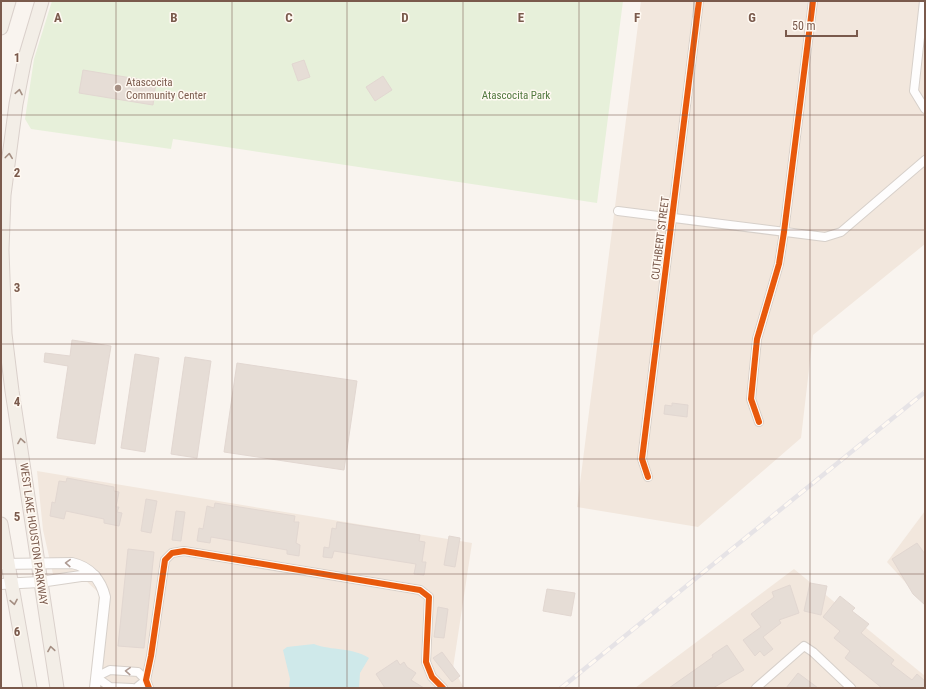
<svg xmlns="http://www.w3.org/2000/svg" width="926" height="689" font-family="'Roboto Condensed',sans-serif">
	<rect width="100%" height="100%" fill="#f9f4ef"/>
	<g fill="#f2e7dd">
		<polygon points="641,1 925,1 925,244 813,335 801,438 698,527 577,507"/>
		<polygon points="37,471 472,543 453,668 464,688 94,688 99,593 84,579 55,583 43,530"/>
		<polygon points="925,511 925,604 887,562"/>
		<polygon points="794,569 925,676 925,688 635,688"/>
	</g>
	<polygon fill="#e7f0da" points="52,1 623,1 597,203 173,139 171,149 31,129 25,119 34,59"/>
	<path fill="#cfe9ea" d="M314 644C332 651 352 647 369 658L360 673 359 688H289L290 679 283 650 287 647Z"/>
	<g fill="#e6ddd6" stroke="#e2d7d1">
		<polygon points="304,60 310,77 298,81 292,64"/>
		<polygon points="83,70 156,82 153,105 79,93"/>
		<polygon points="383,76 392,90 375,101 366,87"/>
		<polygon points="72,340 111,346 95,444 57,438 68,366 44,362 45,353 70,356"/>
		<polygon points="135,354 159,358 145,452 121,448"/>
		<polygon points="185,357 211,361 197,458 171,454"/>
		<polygon points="237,363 357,381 344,470 224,452"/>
		<polygon points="672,403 688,405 687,417 664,414 665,405 672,406"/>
		<polygon points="67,478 114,487 114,491 119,492 116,507 119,507 117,512 122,513 119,526 104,523 104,519 66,511 64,519 50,516 52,502 55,503 59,481 66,482"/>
		<polygon points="146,499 157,501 151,533 141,531"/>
		<polygon points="215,503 295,516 294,522 299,522 296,543 300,545 299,556 287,554 287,550 211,537 210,543 197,541 199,528 203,529 207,506 214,508"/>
		<polygon points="176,511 185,512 181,541 172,540"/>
		<polygon points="337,522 420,535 419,541 425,542 422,562 426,562 424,575 414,574 416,564 334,551 332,558 323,557 324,547 329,548 332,528 336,529"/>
		<polygon points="449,536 460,538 455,567 444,565"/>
		<polygon points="917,543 925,554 925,605 913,594 892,559"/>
		<polygon points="128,549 154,552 144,648 118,646"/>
		<polygon points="810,583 827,586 821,615 804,611"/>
		<polygon points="790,585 799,613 779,620 781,623 763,637 773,649 764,656 760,651 755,656 743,640 761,627 751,614 774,597 772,592"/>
		<polygon points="547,589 575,593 571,616 543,611"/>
		<polygon points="840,596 855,608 852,611 869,624 861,633 894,660 891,664 912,680 917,674 925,681 925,688 882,688 845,658 850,651 834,638 840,631 823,617"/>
		<polygon points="438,607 448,609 444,638 434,637"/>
		<polygon points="727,645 744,670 713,688 669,688 713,657 712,655"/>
		<polygon points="442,652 460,676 452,682 433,658"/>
		<polygon points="397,660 400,665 404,662 407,667 416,673 411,680 424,688 385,688 376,674"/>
		<polygon points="798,673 818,688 786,688"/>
	</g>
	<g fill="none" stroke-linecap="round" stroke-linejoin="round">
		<defs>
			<g id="minor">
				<polyline points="924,1 914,91 925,109"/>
				<polyline points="618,211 825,237 841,232 925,160"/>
				<polyline points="759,422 751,399 757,339 779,264 784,232 813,1"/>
				<polyline points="648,477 642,459 699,1"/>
				<polyline points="132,688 110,687 96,677 110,670 138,672 146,680 136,688"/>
				<polyline points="149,688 146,680 151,656 165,560 172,553 184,551 420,590 429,597 426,662 432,677 443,688"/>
				<polyline points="756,688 804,646 813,652 851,688"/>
			</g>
			<g id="tertiary">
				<path d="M1 564 72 563C90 567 101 580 105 597L95 688"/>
				<polyline points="1,584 40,582 81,576 95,576"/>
			</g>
			<g id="primary">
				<polyline points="42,1 25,58 16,104 4,195 2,250 5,334 12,391 57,688"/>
				<polyline points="1,28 9,1"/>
				<polyline points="1,524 30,688"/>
			</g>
		</defs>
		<use href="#minor" stroke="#d7d0ca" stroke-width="10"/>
		<use href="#tertiary" stroke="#d7d0ca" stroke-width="12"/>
		<use href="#primary" stroke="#dad0cb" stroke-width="15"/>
		<use href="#minor" stroke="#fefdfd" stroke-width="8"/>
		<use href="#tertiary" stroke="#fefdfd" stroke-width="10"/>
		<use href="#primary" stroke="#f3eee7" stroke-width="13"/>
		<defs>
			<polyline id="rail" points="561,688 925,392"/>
		</defs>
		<use href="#rail" stroke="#e6e3e6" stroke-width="4.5"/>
		<use href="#rail" stroke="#fff9f2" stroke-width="3" stroke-dasharray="9" stroke-linecap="butt"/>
		<defs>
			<g id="cycleway">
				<polyline points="759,422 751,399 757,339 779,264 784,232 813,1"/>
				<polyline points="648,477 642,459 699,1"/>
				<polyline points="149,688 146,680 151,656 165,560 172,553 184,551 420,590 429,597 426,662 432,677 443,688"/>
			</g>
		</defs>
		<use href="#cycleway" stroke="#fff9f2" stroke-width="8"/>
		<use href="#cycleway" stroke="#e8590c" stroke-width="6"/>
	</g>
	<defs><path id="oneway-chevron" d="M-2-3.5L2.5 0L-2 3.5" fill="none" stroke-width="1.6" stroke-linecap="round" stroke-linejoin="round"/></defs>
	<g stroke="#a48e82">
		<use href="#oneway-chevron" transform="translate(19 92) rotate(-79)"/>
		<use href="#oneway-chevron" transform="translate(9 156) rotate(-83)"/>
		<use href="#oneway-chevron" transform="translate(21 441) rotate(-99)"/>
		<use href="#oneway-chevron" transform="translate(14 602) rotate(80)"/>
		<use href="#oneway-chevron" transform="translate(51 649) rotate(-99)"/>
	</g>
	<g stroke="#af9b93">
		<use href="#oneway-chevron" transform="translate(68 563) rotate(-178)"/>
		<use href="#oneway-chevron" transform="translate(128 671) rotate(-177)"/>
	</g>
	<path fill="none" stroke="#7a5a4c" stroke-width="1" stroke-opacity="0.55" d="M116 1V688M232 1V688M347 1V688M463 1V688M579 1V688M694 1V688M810 1V688M1 115H925M1 230H925M1 344H925M1 459H925M1 574H925"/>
	<circle fill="#a69085" stroke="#fff9f2" stroke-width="1.5" cx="118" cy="88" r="4"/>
	<g text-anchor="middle" stroke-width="3" stroke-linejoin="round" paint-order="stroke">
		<g font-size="11" fill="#7a5a4c" stroke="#fff9f2" text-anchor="start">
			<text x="126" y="86">Atascocita<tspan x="126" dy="13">Community Center</tspan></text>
		</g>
		<g font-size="11" fill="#537a40" stroke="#fff9f2">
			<text x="516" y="99">Atascocita Park</text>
		</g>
		<g font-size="11" fill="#7a5a4c" stroke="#fff9f2">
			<text transform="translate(660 238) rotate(-83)" y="4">CUTHBERT STREET</text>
			<text transform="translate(34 534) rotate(82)" y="4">WEST LAKE HOUSTON PARKWAY</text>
		</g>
	</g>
	<g font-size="13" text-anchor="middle" font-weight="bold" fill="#7a5a4c" stroke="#fff9f2" stroke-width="3" stroke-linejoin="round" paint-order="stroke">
		<text x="58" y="22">A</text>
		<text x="174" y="22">B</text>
		<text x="289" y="22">C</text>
		<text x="405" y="22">D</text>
		<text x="521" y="22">E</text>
		<text x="637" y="22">F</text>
		<text x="752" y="22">G</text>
		<text x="17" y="62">1</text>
		<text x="17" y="177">2</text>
		<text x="17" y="292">3</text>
		<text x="17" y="406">4</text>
		<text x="17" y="521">5</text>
		<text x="17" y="636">6</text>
	</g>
	<rect width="926" height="689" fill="none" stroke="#7a5a4c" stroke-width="4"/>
	<path d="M786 30v6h71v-6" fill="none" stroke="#7a5a4c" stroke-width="2"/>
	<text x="792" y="30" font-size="12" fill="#7a5a4c" stroke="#fff9f2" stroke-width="3" paint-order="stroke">50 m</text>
</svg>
